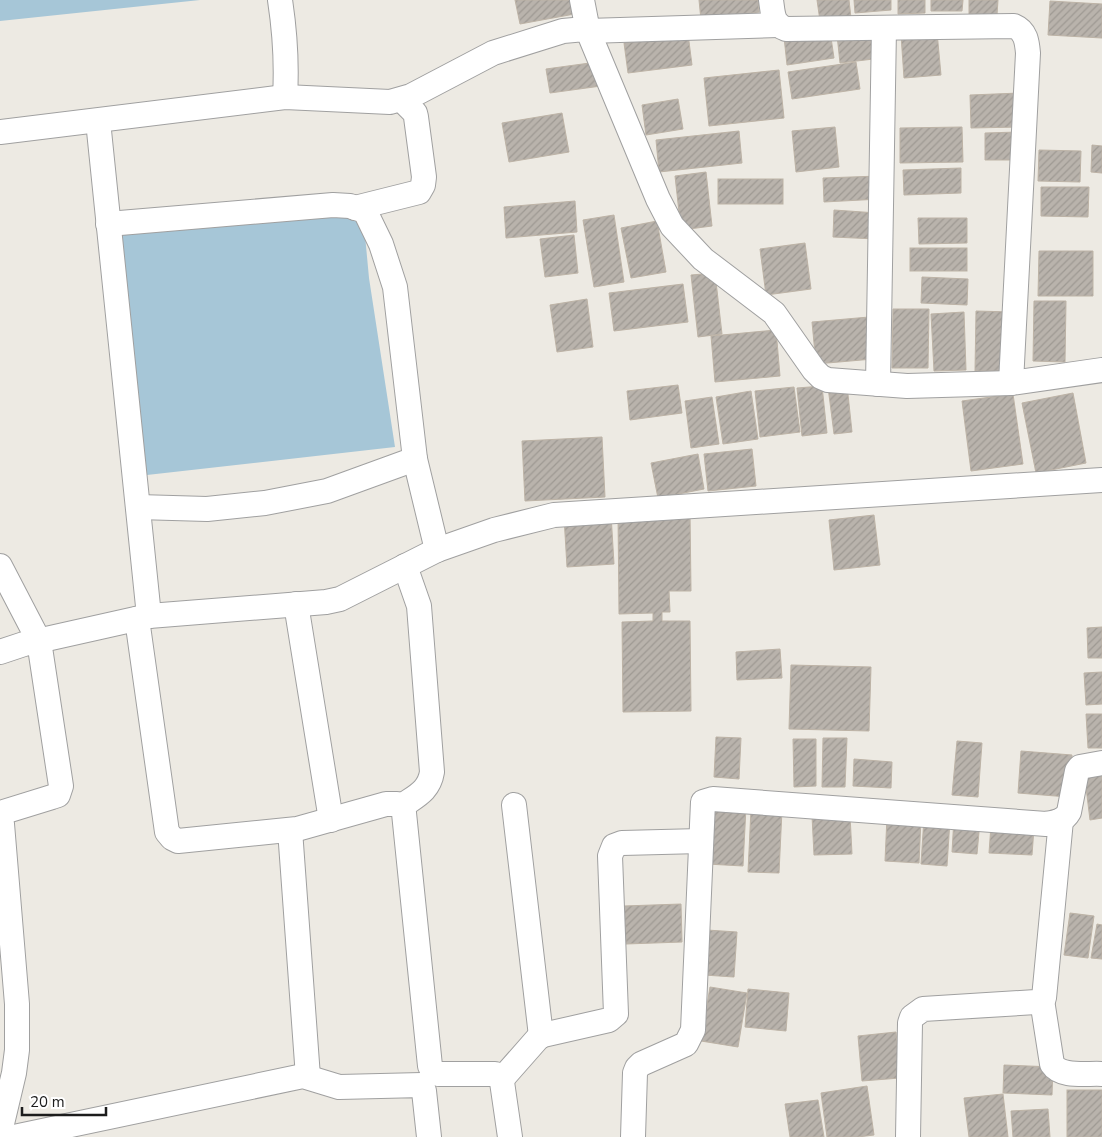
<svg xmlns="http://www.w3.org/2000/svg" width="1102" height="1137" font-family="'Nunito Sans',sans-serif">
	<defs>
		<pattern id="building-hatch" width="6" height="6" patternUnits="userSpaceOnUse" patternTransform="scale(1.25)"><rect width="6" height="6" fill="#b9b3ac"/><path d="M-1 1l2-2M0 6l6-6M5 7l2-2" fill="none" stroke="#9e9993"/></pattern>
	</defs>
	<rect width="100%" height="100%" fill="#edeae3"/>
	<g fill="#a6c6d7">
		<polygon points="0,0 200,0 0,21"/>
		<polygon points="363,214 369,278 395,447 138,476 111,233"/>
	</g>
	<g fill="url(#building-hatch)" stroke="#bdb3a6">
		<polygon points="515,0 577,0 580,13 520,24"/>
		<polygon points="699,0 758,0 759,12 701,20"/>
		<polygon points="817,0 849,0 851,18 820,21"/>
		<polygon points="854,0 891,0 891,10 855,13"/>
		<polygon points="898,0 925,0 925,13 898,14"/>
		<polygon points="931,0 963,0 962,11 931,11"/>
		<polygon points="969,0 998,0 997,15 969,14"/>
		<polygon points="1050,1 1102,4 1102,38 1048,35"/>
		<polygon points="879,30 882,58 840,63 837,35"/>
		<polygon points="830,31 834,58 787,65 784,37"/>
		<polygon points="937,32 941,75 904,78 901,35"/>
		<polygon points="688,34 692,65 628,73 624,43"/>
		<polygon points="597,62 601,86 550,93 546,69"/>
		<polygon points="856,62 860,89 792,99 788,72"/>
		<polygon points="779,70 784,118 709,126 704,78"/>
		<polygon points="1020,93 1021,127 971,128 970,95"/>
		<polygon points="678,99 683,129 646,135 642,105"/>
		<polygon points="562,113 569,152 509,162 502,123"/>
		<polygon points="835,127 839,167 796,172 792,131"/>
		<polygon points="962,127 963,162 900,163 900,128"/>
		<polygon points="739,131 742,163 659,172 656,140"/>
		<polygon points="1018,132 1018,160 985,160 985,133"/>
		<polygon points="1092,145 1102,146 1102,173 1091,172"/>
		<polygon points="1039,150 1081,151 1080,182 1038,181"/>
		<polygon points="961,168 961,193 904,195 903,170"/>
		<polygon points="706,172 712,226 681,230 675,176"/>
		<polygon points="879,176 880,199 824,202 823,178"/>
		<rect x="718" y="179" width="65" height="25"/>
		<polygon points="1041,187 1089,187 1088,217 1041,216"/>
		<polygon points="575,201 577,232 506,238 504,207"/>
		<polygon points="834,210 877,213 876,239 833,237"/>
		<polygon points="614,215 624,282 594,287 583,220"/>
		<polygon points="918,218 967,218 967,243 919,244"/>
		<polygon points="657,221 666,272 631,278 621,228"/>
		<polygon points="574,235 578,273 545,277 540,239"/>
		<polygon points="805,243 811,289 766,295 760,249"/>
		<rect x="910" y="248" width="57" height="23"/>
		<polygon points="1039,251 1093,251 1093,296 1038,296"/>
		<polygon points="715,273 722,334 698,337 691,275"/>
		<polygon points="922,277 968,279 967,305 921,303"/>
		<polygon points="683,284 688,322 614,331 609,293"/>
		<polygon points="587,299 593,347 557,352 550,305"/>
		<polygon points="1034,301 1066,301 1065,362 1033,361"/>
		<polygon points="893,309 929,309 928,368 892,368"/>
		<polygon points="976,311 1011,312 1010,371 975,371"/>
		<polygon points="964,312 966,370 934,371 931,314"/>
		<polygon points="869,317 873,359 816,364 812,322"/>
		<polygon points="776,330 780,376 715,382 711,336"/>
		<polygon points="678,385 682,413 630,420 627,391"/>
		<polygon points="847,385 852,432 834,434 828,387"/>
		<polygon points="822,386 827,433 802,436 797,388"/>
		<polygon points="794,387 800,432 760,437 755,391"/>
		<polygon points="751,391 758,439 723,444 716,397"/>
		<polygon points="1073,393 1086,463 1036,473 1022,403"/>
		<polygon points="1013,394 1023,464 971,471 962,401"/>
		<polygon points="712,397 719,444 691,448 685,401"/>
		<polygon points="602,437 605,497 525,501 522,441"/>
		<polygon points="752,449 756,486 708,491 704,454"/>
		<polygon points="698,454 704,489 658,498 651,463"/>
		<polygon points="690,513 691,591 669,591 670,612 662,612 662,621 690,621 691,711 623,712 622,622 653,621 653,613 619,614 618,514"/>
		<polygon points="611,514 614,564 567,567 564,517"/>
		<polygon points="874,515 880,565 834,570 829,520"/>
		<polygon points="1102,627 1102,658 1088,658 1087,628"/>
		<polygon points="780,649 782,678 737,680 736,652"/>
		<polygon points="791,665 871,667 869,731 789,729"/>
		<polygon points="1102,672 1102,704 1086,705 1084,673"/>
		<polygon points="1086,714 1102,714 1102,748 1088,748"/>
		<polygon points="716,737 741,738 739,779 714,777"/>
		<polygon points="823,738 847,738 845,787 822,787"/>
		<polygon points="793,739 816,739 816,786 794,787"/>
		<polygon points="957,741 982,743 978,797 952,795"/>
		<polygon points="1021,751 1072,755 1068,797 1018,793"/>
		<polygon points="854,759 892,762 891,788 853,786"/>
		<polygon points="1102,769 1102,818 1090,820 1084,771"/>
		<polygon points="709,806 746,807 743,866 707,864"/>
		<polygon points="751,809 782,810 779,873 748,872"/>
		<polygon points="850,815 852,854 814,855 812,816"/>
		<polygon points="887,817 921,819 919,863 885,861"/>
		<polygon points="924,818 950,820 947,866 921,864"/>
		<polygon points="954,818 980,821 977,854 952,852"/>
		<polygon points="991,825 1034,828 1032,855 989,853"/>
		<polygon points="681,904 682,942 626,944 624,906"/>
		<polygon points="1070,913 1094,916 1088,958 1064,955"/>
		<polygon points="1097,924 1102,925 1102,959 1091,958"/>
		<polygon points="707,930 737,932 734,977 704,975"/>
		<polygon points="710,987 747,993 738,1047 701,1041"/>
		<polygon points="748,989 789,993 786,1031 745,1027"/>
		<polygon points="896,1032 900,1078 862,1081 858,1036"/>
		<polygon points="1004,1065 1053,1067 1052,1095 1003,1093"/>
		<polygon points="867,1086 874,1135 858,1137 827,1137 821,1093"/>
		<rect x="1067" y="1090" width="35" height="47"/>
		<polygon points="1003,1094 1008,1137 969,1137 964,1098"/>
		<polygon points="818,1100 824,1137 790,1137 785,1104"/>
		<polygon points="1048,1109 1050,1137 1013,1137 1011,1111"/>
	</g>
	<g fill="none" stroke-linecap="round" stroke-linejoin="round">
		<defs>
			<g id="minor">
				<path d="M280 0C285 33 287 64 285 97"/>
				<polyline points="582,0 588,31 778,25"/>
				<path d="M771 0C773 13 772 24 786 29L1014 26C1026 31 1027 42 1028 53L1011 383"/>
				<polyline points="98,121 149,616"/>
				<polyline points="0,132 285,97 390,102 411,96 493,53 563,31 585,29 588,31 658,199 672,226 703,259 774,313 814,370 821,377 828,380 907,386 1011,383 1102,370"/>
				<polyline points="355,208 419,192 423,185 424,177 416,117 415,113 402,100"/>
				<polyline points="108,224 333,205 350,206 365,211 381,244 395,287 415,459 327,491 265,503 207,509 138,507"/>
				<polyline points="878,384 884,28"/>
				<polyline points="415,459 437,550"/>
				<polyline points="0,566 39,641 61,786 58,795 52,797 0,813"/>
				<polyline points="296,604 331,820"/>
				<polyline points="137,619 167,832 172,838 178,841 297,829 386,804 397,804 402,806 404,813 430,1066 434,1072 439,1074 495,1074 498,1075 502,1082 510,1137"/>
				<polyline points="0,652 24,644 149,616 326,602 340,599 437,550 494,530 554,515 1102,480"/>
				<polyline points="514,805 541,1036"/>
				<path d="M402 806C416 796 429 791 432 772L419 606 405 566"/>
				<polyline points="0,818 2,824 17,1004 17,1050 14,1073 0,1132"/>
				<polyline points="290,830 308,1077"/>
				<path d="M1042 1000 1052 1064C1061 1078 1087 1073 1102 1074"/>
				<polyline points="501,1080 538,1038 543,1035 609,1020 616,1014 610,856 614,846 622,843 701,841"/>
				<polyline points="14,1137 303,1076 339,1087 422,1085 424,1091 429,1137"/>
				<path d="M633 1137 635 1073 637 1068 641 1064 686 1044 693 1030 703 802 713 799 1046 824C1056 822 1064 821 1069 812L1077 771 1080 767 1102 763"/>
				<polyline points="908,1137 910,1023 912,1017 923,1009 1036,1002 1042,1000 1044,998 1061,820"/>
			</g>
		</defs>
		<use href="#minor" stroke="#a0a0a0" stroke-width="26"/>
		<use href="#minor" stroke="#fff" stroke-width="24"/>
	</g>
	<path d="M22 1107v8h84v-8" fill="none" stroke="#1c1c1c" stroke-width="2.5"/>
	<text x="30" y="1107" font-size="15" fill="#1c1c1c" stroke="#ffffff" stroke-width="4" paint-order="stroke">20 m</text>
</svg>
